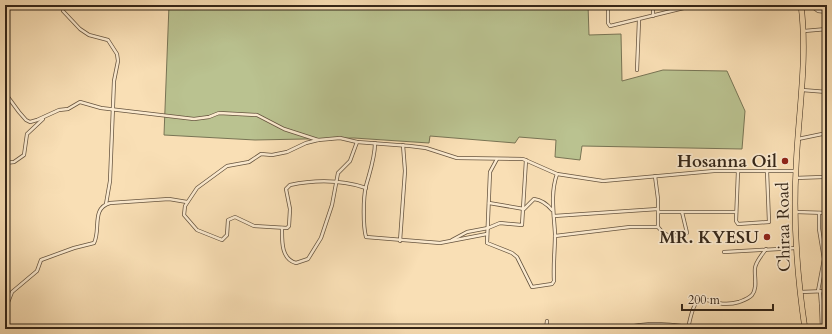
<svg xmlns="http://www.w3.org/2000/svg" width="832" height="334" font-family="Cardo,serif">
	<rect width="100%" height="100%" fill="#f9dfb5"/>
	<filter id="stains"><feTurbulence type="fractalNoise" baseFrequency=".005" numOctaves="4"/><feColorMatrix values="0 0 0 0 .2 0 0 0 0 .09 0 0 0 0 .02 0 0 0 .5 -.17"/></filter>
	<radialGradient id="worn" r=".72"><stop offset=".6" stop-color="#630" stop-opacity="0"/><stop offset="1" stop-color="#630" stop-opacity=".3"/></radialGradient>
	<polygon fill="#bac290" stroke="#787454" points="169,5 588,5 589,35 621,34 622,81 663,70 727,71 745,111 742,149 582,146 580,160 555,157 556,140 519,137 515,143 430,136 429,143 354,138 255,140 164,135"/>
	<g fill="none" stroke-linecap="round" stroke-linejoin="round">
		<defs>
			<g id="street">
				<polyline points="608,5 608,23 610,26 696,5"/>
				<polyline points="653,5 653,16"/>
				<polyline points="810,5 818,11 827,12"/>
				<polyline points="63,11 80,29 89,35 108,40 117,54 118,61 114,81 110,181 106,204"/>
				<polyline points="804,31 827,29"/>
				<polyline points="637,70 639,20"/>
				<polyline points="802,90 827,92"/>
				<polyline points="5,93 19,112 26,120 30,122 37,120 59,110 68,109 80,102 101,108 194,119 209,117 219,113 257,115 284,129 318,140 340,138 357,142 410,146 426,148 457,158 523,159 557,174 603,181 714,171 795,171"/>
				<polyline points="798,139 827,133"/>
				<path d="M318 140 306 143 287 152 272 155 261 154 249 162 227 166 197 188 185 206 184 215 197 230 222 240 227 235 228 220 235 217 254 226 287 228 289 226 290 209 286 189 290 185C314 180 342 180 366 188"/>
				<path d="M375 143C375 158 370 171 366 186 363 198 363 226 366 237L440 243 487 234"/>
				<path d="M497 159 490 172 487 243 512 253 517 257 532 287 552 284 554 281C553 265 555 250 555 234 554 214 550 194 557 174"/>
				<polyline points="5,163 14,162 24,155 27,134 43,119"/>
				<polyline points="738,171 736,221 738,224 769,222 767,171"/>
				<path d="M655 176 658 199V227C667 239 674 236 687 233L682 212"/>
				<polyline points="795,178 823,177 826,173 827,163"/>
				<path d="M489 203 524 209 534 199C542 200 547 204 552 210"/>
				<polyline points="658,212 736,212"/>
				<polyline points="796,212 827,213"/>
				<polyline points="554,216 658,209"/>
				<path d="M282 228C282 241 281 259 296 263L308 259 321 238 332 205 338 173 350 161 357 142"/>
				<polyline points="555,236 630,227 658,227"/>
				<polyline points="452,240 467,232 488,228 500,223 522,225 526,160"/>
				<polyline points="400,241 405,171 403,145"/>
				<polyline points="724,252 796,248"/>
				<polyline points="818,291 824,259 819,229 819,213"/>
				<polyline points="820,291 821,304 827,303"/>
				<polyline points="800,292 827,291"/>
				<polyline points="821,304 822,329"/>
				<path d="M5 310 12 292 37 271 41 260 74 248 94 243C101 230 91 208 110 203L169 199 187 202"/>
				<polyline points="546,329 547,321"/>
				<path d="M621 329C649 321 674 324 702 329"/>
				<path d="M688 329C698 276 705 312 739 302 744 300 748 299 752 295 758 288 754 276 755 268 756 261 762 255 766 249"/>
			</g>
			<path id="highway" d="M801 5C808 59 798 114 796 169 793 223 797 275 805 329"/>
		</defs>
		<use href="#street" stroke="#66543f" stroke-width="4"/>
		<use href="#highway" stroke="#352618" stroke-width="6"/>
		<use href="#street" stroke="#fbeacf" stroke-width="2.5"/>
		<use href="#highway" stroke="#f9dfb5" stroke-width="5"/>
	</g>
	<g fill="#8f2418" stroke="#fbeacf" stroke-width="1.5">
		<circle cx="785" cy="161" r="4"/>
		<circle cx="767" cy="237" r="4"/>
	</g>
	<g text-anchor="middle" stroke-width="3.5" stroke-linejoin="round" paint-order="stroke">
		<g font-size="17" font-weight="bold" fill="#352618" stroke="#fbeacf" text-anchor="end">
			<text x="777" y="167">Hosanna Oil</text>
			<text x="759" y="243">MR. KYESU</text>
		</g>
		<g font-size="17" fill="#352618" stroke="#fbeacf">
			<text transform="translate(783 227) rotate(-91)" y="6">Chiraa Road</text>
		</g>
	</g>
	<rect width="832" height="334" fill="none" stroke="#f9dfb5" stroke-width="20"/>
	<rect x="6" y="6" width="820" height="322" fill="none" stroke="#352618" stroke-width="2"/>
	<rect x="10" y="10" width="812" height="314" fill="none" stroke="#352618"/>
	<path d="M682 304v6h91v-6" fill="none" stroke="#352618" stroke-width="2"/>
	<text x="688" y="304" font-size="12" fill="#352618" stroke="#fbeacf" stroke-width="3" paint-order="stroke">200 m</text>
	<rect width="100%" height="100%" filter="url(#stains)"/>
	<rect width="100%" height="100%" fill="url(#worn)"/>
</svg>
